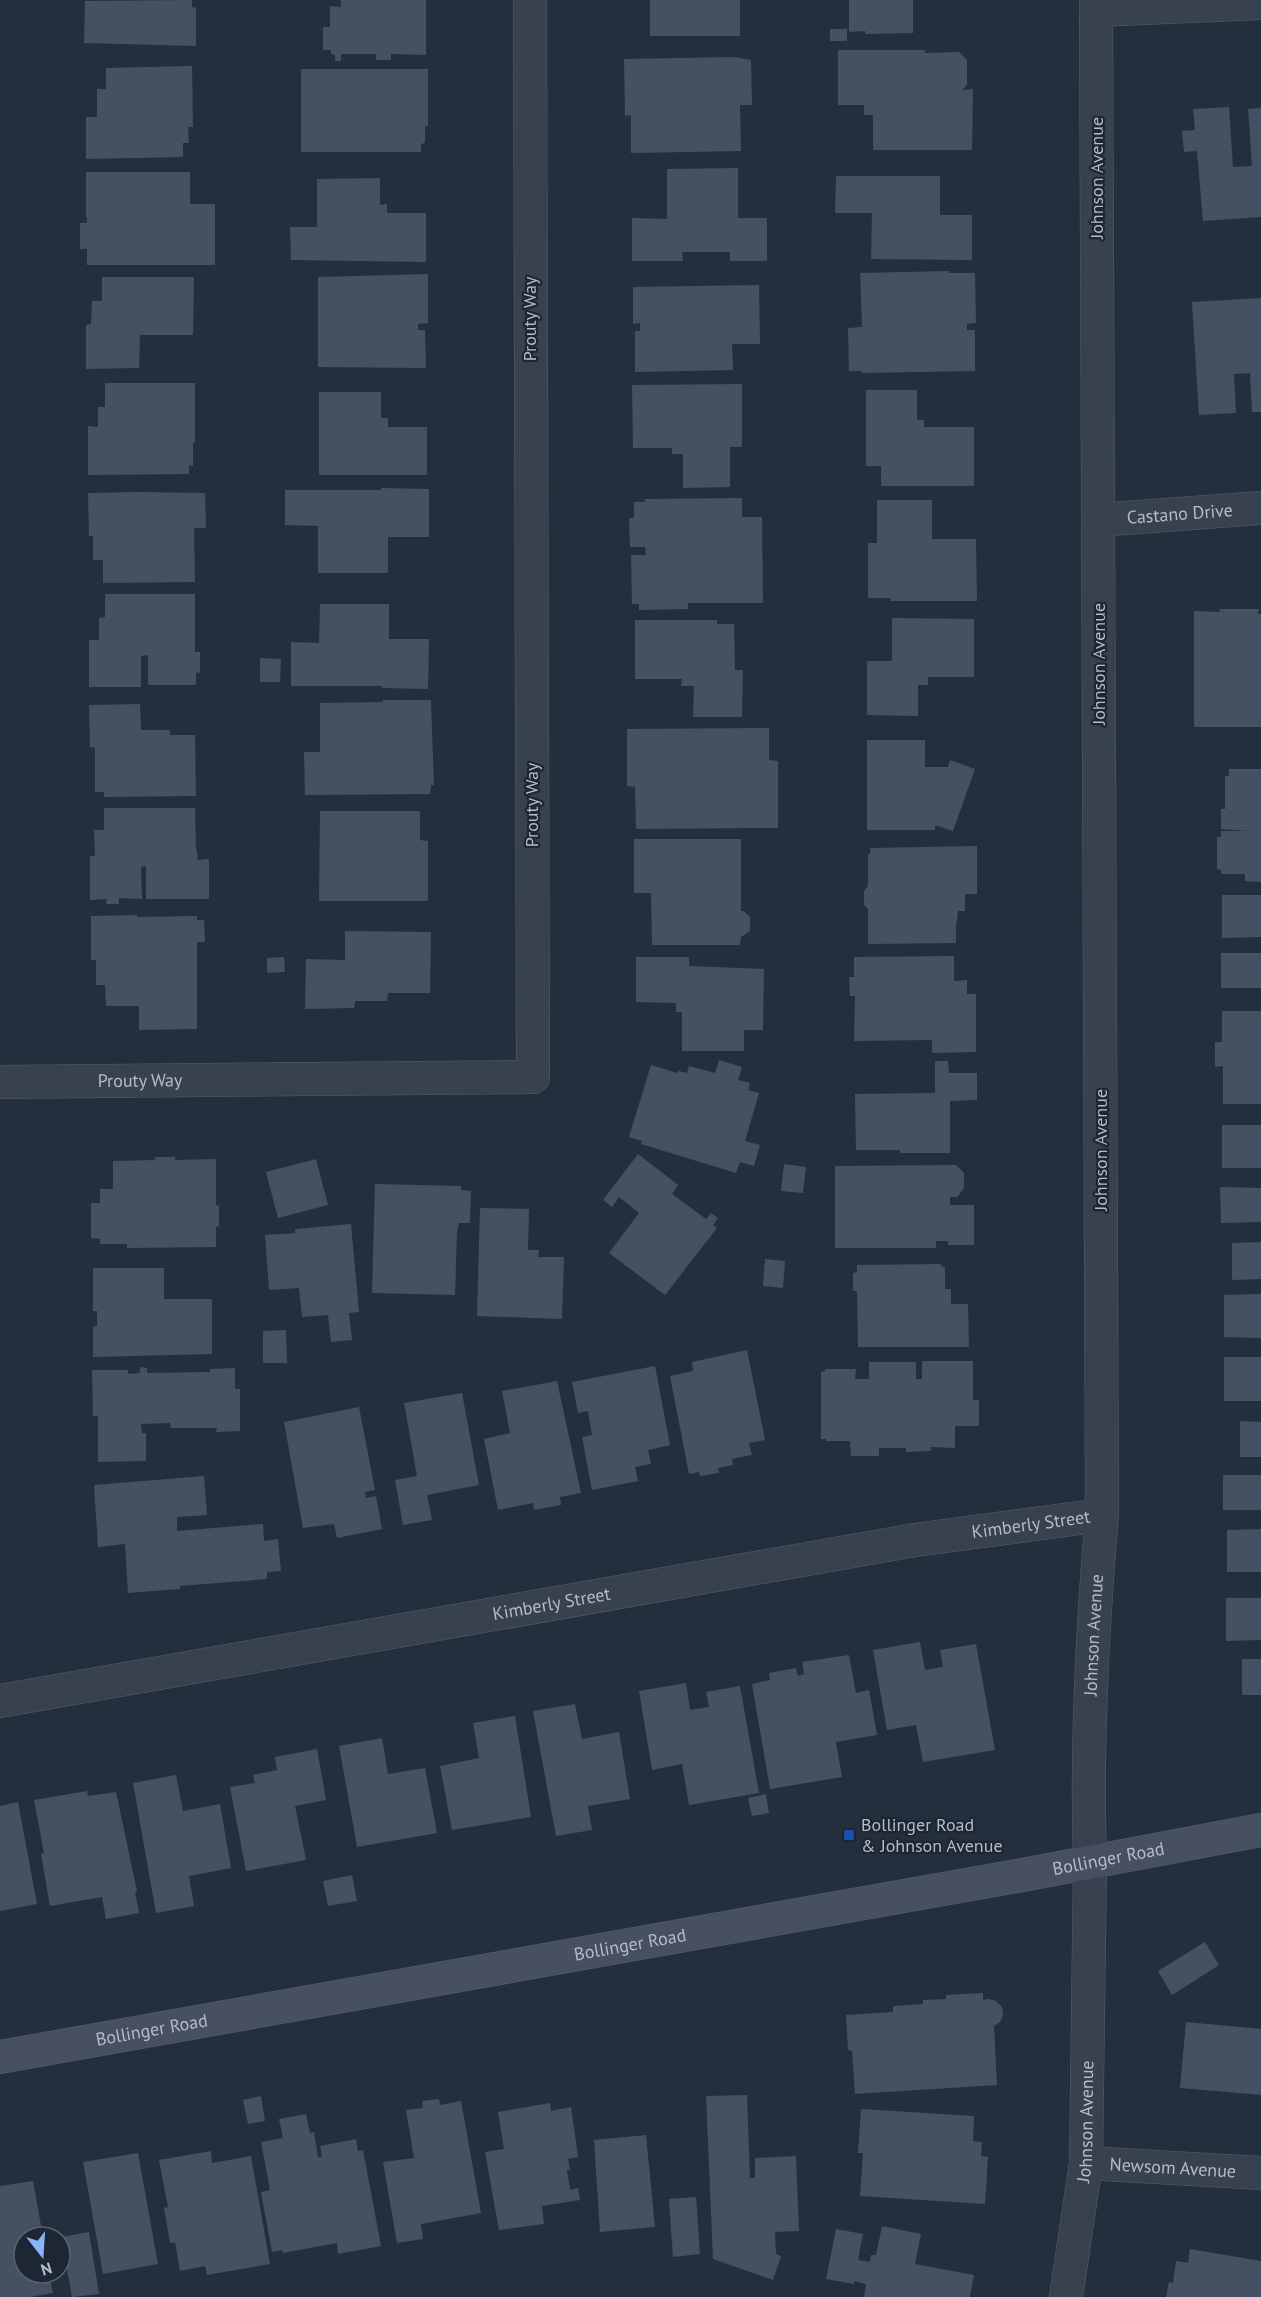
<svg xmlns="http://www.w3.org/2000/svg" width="1261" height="2297" font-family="'PT Sans',sans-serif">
	<rect width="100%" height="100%" fill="#242f3e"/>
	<g fill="#455162">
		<polygon points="192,0 192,7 196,8 196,46 84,43 85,1"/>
		<polygon points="341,0 426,0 426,55 391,54 391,60 376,60 376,54 341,54 341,61 335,61 335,55 331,54 331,50 323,50 323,27 330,27 330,6 341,7"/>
		<rect x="650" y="0" width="90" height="36"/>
		<polygon points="849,0 913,0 913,33 865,34 865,31 849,32"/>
		<rect x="830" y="29" width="17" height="12"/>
		<polygon points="838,50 925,50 925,53 959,52 967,60 967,85 962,90 973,89 972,150 873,150 873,115 864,115 864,105 838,105"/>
		<polygon points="734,57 751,60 752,105 740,105 741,151 631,153 631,115 625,116 624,59"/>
		<polygon points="192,66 193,127 188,127 189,143 183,143 183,157 86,159 86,117 97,117 97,89 106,89 106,68"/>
		<polygon points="301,69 428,69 428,126 425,126 425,142 421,145 421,152 301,152"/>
		<polygon points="1229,107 1233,167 1252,166 1248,109 1261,108 1261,217 1203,221 1197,151 1184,152 1182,131 1195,130 1193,109"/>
		<polygon points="738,168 738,218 767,218 767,261 730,261 730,252 682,252 683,261 632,261 632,218 667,219 667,169"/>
		<polygon points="86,172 190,172 190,204 215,204 215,265 87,265 87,249 80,249 80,223 87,223 87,217 86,217"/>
		<polygon points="836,176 940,176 940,215 972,215 972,260 871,259 872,213 835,213"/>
		<polygon points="380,178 380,205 387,204 387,213 426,213 426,262 291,260 290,227 317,227 317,179"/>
		<polygon points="949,271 949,273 975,273 976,323 967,324 967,330 975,330 975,371 862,373 862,371 849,371 848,328 862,327 860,273"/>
		<polygon points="428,274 428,323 418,324 418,330 425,330 426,368 318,367 318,277"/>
		<polygon points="102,277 194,277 193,335 140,335 139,368 86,369 86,325 91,324 92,301 102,301"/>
		<polygon points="759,285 760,344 732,344 733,370 635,372 635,331 640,331 640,323 633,324 633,287"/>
		<polygon points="1261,298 1261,412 1252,412 1250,373 1234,374 1236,413 1199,415 1192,302"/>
		<polygon points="105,383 195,383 195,442 193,442 193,466 189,465 189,474 88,475 88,426 98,427 98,407 105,407"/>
		<polygon points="742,384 742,447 730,447 730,487 683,488 683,454 672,454 672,448 633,448 632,385"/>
		<polygon points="866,390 917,390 917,420 924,420 924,427 974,427 974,486 881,486 881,466 866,466"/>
		<polygon points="319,392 381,392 381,418 388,418 388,427 427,427 427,475 319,475"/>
		<polygon points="381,488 429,489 429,537 388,537 388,573 318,573 318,526 285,525 285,490 381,490"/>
		<polygon points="139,492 205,493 206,528 194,528 195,582 103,583 103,560 93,560 93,536 89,536 88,493"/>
		<polygon points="742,498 742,517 762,517 763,603 688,603 688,609 639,610 639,604 632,604 631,555 646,555 645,547 630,547 629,518 634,518 634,502 645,502 645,499"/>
		<polygon points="877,500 932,500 932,539 976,539 977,601 890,601 891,598 868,598 868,543 877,543"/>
		<polygon points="105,594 195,594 195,652 200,652 200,673 196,672 196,685 148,685 148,655 141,656 141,687 89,687 89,640 99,640 99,618 105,617"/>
		<polygon points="320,604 389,604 389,639 429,639 428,689 382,688 382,686 291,686 291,642 319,643"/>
		<polygon points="1219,609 1259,609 1258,614 1261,614 1261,727 1194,727 1194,611 1220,612"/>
		<polygon points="892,618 974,619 974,677 928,677 928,685 918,685 918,716 867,715 867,661 892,661"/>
		<polygon points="635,620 717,620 717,624 734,624 735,670 743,670 742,717 693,717 694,686 681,686 682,679 635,679"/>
		<polygon points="260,658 281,659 280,682 260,682"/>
		<polygon points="383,700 431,700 434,785 431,785 430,794 305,795 304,752 320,752 320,703 383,702"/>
		<polygon points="140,704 141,730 170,730 170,735 195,735 196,796 104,797 104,792 95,792 95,748 90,747 89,705"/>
		<polygon points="769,728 769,760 778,761 778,828 636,829 635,787 627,786 627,729"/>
		<polygon points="867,740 925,740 925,767 948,767 950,760 975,769 953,831 935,825 935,830 867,830"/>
		<polygon points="1229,769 1261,769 1261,882 1245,881 1245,874 1221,874 1221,870 1217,869 1217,837 1221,837 1221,831 1248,831 1221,829 1221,809 1225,809 1225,776 1229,776"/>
		<polygon points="104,808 195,808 196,851 197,851 198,860 209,859 209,899 146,899 146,866 141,867 142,899 119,898 119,904 106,904 107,899 90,900 90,856 95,856 94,830 104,830"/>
		<polygon points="320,811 420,811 420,840 428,841 428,901 319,901"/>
		<polygon points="634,839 741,839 741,911 744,911 750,917 750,931 741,937 740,945 652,945 651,893 634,893"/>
		<polygon points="977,846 977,894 965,894 965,911 958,911 957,922 956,921 956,943 868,944 868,909 864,905 864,891 868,886 868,854 870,854 870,848"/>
		<polygon points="1222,895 1261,895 1261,937 1222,938"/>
		<polygon points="137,915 137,917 197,916 197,920 204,920 205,942 197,942 197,1029 139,1030 139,1006 106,1006 105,985 96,985 96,960 91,960 91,916"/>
		<polygon points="345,931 431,932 430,993 388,993 387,1001 355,1001 354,1008 305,1009 306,959 345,960"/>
		<rect x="1221" y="953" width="40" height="35"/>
		<polygon points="954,956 954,981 967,980 967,994 976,994 976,1052 932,1053 932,1040 854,1041 855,996 850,996 849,977 854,977 854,957"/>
		<polygon points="284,957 285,972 267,973 267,958"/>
		<polygon points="636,957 689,957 689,966 764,969 763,1030 744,1030 744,1051 682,1051 682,1012 676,1012 676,1003 636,1002"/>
		<polygon points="1222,1011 1261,1011 1261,1104 1223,1104 1223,1066 1215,1067 1215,1042 1222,1042"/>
		<polygon points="719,1060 742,1067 738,1080 750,1083 748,1090 759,1093 745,1141 760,1145 754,1166 740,1162 736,1173 641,1144 642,1141 629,1137 651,1065 677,1073 678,1071 687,1073 689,1066 715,1073"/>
		<polygon points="935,1061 948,1061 949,1073 977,1073 977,1100 950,1101 950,1153 900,1153 900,1150 856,1150 855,1094 935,1093"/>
		<rect x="1222" y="1125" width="39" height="43"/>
		<polygon points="638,1154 678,1185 672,1194 706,1219 711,1213 718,1218 713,1225 717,1228 665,1295 609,1253 639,1213 619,1197 612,1207 603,1200"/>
		<polygon points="155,1157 175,1157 175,1160 216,1159 216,1206 219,1205 219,1227 216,1226 216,1247 127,1248 127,1244 100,1244 100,1239 91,1238 91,1203 100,1203 100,1189 113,1189 113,1161 155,1160"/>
		<polygon points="316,1159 328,1205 278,1218 266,1172"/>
		<polygon points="784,1164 806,1167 803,1193 781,1191"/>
		<polygon points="956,1165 964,1173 964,1188 957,1197 950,1197 950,1205 974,1205 974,1245 948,1245 948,1241 936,1241 936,1248 835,1248 835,1166"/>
		<polygon points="375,1184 461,1186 461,1190 471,1191 470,1223 459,1223 457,1232 455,1295 372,1293"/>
		<polygon points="1220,1187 1261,1188 1261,1222 1221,1223"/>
		<polygon points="480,1208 529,1209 528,1250 539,1250 538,1257 564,1257 562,1319 477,1316"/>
		<polygon points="351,1224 359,1312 349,1313 352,1340 331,1342 328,1315 302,1317 299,1288 269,1290 265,1235 295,1233 295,1229"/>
		<polygon points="1261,1242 1261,1279 1232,1280 1232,1243"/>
		<polygon points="765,1259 785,1261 783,1288 763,1286"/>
		<polygon points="941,1264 941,1266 945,1267 945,1289 951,1289 951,1304 968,1304 969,1347 858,1347 857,1291 853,1291 853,1273 857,1272 857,1265"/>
		<polygon points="93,1268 164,1268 164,1299 212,1299 212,1354 93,1357 93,1327 97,1326 97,1311 93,1311"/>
		<polygon points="1261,1294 1261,1338 1224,1337 1224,1295"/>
		<polygon points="286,1330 287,1363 263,1363 263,1331"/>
		<polygon points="747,1350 765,1440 749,1443 752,1455 732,1459 733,1465 718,1468 719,1473 700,1476 699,1472 689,1474 670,1376 693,1371 692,1362"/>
		<rect x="1224" y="1357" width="37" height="44"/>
		<polygon points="922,1361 973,1361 973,1400 979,1400 979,1426 955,1426 955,1448 931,1447 931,1451 906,1452 906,1448 879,1448 879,1456 851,1456 850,1441 826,1441 826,1439 821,1439 821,1372 825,1371 825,1369 856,1369 855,1379 869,1379 869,1362 916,1362 916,1379 922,1379"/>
		<polygon points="655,1366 670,1445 648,1450 651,1464 635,1467 638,1481 592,1490 582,1437 592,1435 588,1411 578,1413 572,1382"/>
		<polygon points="140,1367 147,1368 147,1373 210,1372 210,1369 235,1368 235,1389 240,1389 240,1431 216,1432 217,1428 171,1428 170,1423 141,1424 142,1433 146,1433 146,1461 98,1462 98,1416 93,1416 92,1370 128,1370 128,1374 140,1373"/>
		<polygon points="557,1381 581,1493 560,1497 561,1505 534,1510 533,1503 498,1510 484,1439 510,1433 502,1391"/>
		<polygon points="462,1393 479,1485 427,1495 432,1520 403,1525 395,1480 417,1476 404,1403"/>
		<polygon points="359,1407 375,1490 365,1492 366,1498 376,1496 382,1529 337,1538 334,1524 303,1528 284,1422"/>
		<polygon points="1240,1421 1261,1422 1261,1457 1240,1457"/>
		<rect x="1223" y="1475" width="38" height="35"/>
		<polygon points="204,1476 207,1515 177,1517 177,1531 263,1524 264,1541 278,1539 281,1571 267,1572 267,1579 180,1586 180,1589 128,1593 125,1544 98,1547 94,1485"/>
		<polygon points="1261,1529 1261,1572 1227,1572 1227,1530"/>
		<polygon points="1226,1598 1261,1598 1261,1640 1226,1641"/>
		<polygon points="920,1642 925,1670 943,1667 940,1650 976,1644 995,1750 923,1762 916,1725 887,1730 873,1650"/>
		<polygon points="849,1655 856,1693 869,1690 877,1735 836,1742 842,1777 770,1789 752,1684 770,1680 769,1673 796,1668 798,1676 804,1674 802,1662"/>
		<rect x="1242" y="1659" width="19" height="36"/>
		<polygon points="686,1683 690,1710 709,1707 706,1692 740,1686 759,1793 689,1805 682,1764 652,1770 639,1691"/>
		<polygon points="575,1704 582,1739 619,1732 630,1799 588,1806 592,1830 556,1836 533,1711"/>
		<polygon points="515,1716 531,1817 452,1830 440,1766 479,1758 473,1723"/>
		<polygon points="382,1738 388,1774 425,1768 437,1833 357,1847 339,1746"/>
		<polygon points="317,1749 326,1800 295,1806 306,1860 246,1871 230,1787 255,1783 253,1775 277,1770 275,1757"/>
		<polygon points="176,1775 183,1811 220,1804 231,1868 189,1876 194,1906 156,1913 133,1783"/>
		<polygon points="87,1791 88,1796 116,1792 137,1891 135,1892 139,1913 106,1919 102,1897 50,1906 41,1854 44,1853 34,1800"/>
		<polygon points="766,1794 769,1813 752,1816 748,1798"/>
		<polygon points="18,1802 37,1904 0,1911 0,1806"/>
		<polygon points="352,1875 357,1901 328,1906 323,1881"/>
		<polygon points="1205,1942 1219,1965 1172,1995 1158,1971"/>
		<polygon points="983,1993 983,2000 989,1999 996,2001 1002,2007 1003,2015 1000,2022 994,2026 997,2085 855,2094 852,2051 848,2050 846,2015 893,2012 893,2006 923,2004 923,2000 946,1999 946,1995"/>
		<polygon points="1186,2022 1261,2029 1261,2095 1180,2088"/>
		<polygon points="747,2095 750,2178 755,2178 755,2158 796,2156 799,2231 775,2232 776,2254 781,2256 773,2280 713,2259 706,2096"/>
		<polygon points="261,2096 265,2121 248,2124 243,2100"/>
		<polygon points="439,2099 440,2105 461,2101 481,2213 421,2224 423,2239 397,2243 383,2162 414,2158 406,2110 423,2108 422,2101"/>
		<polygon points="550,2103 551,2111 571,2107 578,2157 568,2159 570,2170 567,2170 570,2190 578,2188 580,2200 542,2206 544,2224 499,2230 485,2152 504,2149 498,2112"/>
		<polygon points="861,2109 974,2116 973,2141 982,2142 981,2156 988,2157 985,2204 860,2196 863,2153 858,2153"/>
		<polygon points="306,2114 310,2133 314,2132 318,2157 322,2157 320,2146 356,2139 358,2151 363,2150 381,2246 338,2254 337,2243 283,2253 282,2250 272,2252 261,2192 270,2190 261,2142 283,2138 279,2119"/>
		<polygon points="646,2135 655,2227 600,2232 594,2140"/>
		<polygon points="211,2151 212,2163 251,2156 270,2264 207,2275 205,2266 180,2271 175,2242 170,2243 164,2208 168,2207 159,2160"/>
		<polygon points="138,2153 158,2264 103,2274 83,2162"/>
		<polygon points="33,2181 43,2237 24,2237 24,2273 49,2273 53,2293 30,2297 0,2297 0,2186"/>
		<polygon points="696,2197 700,2254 673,2257 669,2199"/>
		<polygon points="882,2226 921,2234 915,2264 974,2275 970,2297 864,2297 866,2284 854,2281 854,2284 826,2279 836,2229 863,2234 858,2260 870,2262 871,2255 876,2255"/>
		<polygon points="89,2232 99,2294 72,2297 61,2237"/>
		<polygon points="1190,2249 1261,2261 1261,2297 1166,2297 1169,2282 1173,2283 1176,2261 1188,2263"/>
	</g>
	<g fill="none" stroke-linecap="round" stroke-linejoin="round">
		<defs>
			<g id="minor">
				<polyline points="1096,10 1261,3"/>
				<path id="s1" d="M1098 520 1261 508"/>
				<path id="s2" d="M0 1082 533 1077 530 0"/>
				<path id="s3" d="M0 1701 915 1540 1102 1515"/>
				<path id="s4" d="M1086 2163 1261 2173"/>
				<path id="s5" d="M1066 2297 1086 2163 1090 1863"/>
			</g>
			<g id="tertiary">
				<path id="s6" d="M1090 1863C1086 1746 1092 1631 1102 1515L1096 0"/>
			</g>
			<g id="secondary">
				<path id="s7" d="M0 2057 1028 1874 1261 1830"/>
			</g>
		</defs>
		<use href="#minor" stroke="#565f6c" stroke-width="34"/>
		<use href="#tertiary" stroke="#565f6c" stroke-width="34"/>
		<use href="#secondary" stroke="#565f6c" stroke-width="34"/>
		<use href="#minor" stroke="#38414e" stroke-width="33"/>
		<use href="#tertiary" stroke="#38414e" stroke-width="33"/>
		<use href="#secondary" stroke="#465061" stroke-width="33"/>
	</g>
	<rect fill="#1a4fb4" stroke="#1d2633" stroke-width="2" x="843" y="1829" width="12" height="12" rx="3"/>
	<g text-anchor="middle" stroke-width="4.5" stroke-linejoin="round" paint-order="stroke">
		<g font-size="18" fill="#b4bcc9" stroke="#1d2633">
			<text transform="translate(1097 178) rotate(-90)" y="6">Johnson Avenue</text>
			<text transform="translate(530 319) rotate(-90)" y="6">Prouty Way</text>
			<text dy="6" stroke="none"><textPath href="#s1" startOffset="82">Castano Drive</textPath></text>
			<text transform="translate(1099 664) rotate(-90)" y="6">Johnson Avenue</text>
			<text transform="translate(532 805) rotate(-90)" y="6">Prouty Way</text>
			<text dy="6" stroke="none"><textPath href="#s2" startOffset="140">Prouty Way</textPath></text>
			<text transform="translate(1101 1150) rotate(-90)" y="6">Johnson Avenue</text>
			<text dy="6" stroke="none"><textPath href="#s3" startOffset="1046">Kimberly Street</textPath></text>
			<text dy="6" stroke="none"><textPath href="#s3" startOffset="560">Kimberly Street</textPath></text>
			<text dy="6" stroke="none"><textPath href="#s6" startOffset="228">Johnson Avenue</textPath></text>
			<text dy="6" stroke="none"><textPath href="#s7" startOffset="1126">Bollinger Road</textPath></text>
			<text dy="6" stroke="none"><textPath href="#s7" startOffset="640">Bollinger Road</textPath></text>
			<text dy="6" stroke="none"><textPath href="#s7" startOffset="154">Bollinger Road</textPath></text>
			<text dy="6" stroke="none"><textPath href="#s5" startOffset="177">Johnson Avenue</textPath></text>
			<text dy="6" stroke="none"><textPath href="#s4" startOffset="87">Newsom Avenue</textPath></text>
		</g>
		<g font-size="18" fill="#b4bcc9" stroke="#1d2633" text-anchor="start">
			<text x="861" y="1831">Bollinger Road<tspan x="861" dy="21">&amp; Johnson Avenue</tspan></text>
		</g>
	</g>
	<g transform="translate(42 2255) rotate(163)"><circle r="28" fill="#1d2633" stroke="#59626f" stroke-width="1.5"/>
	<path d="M0-4.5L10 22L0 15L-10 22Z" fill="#8ab4f8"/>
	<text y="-9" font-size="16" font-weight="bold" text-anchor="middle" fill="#b4bcc9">N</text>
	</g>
</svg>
